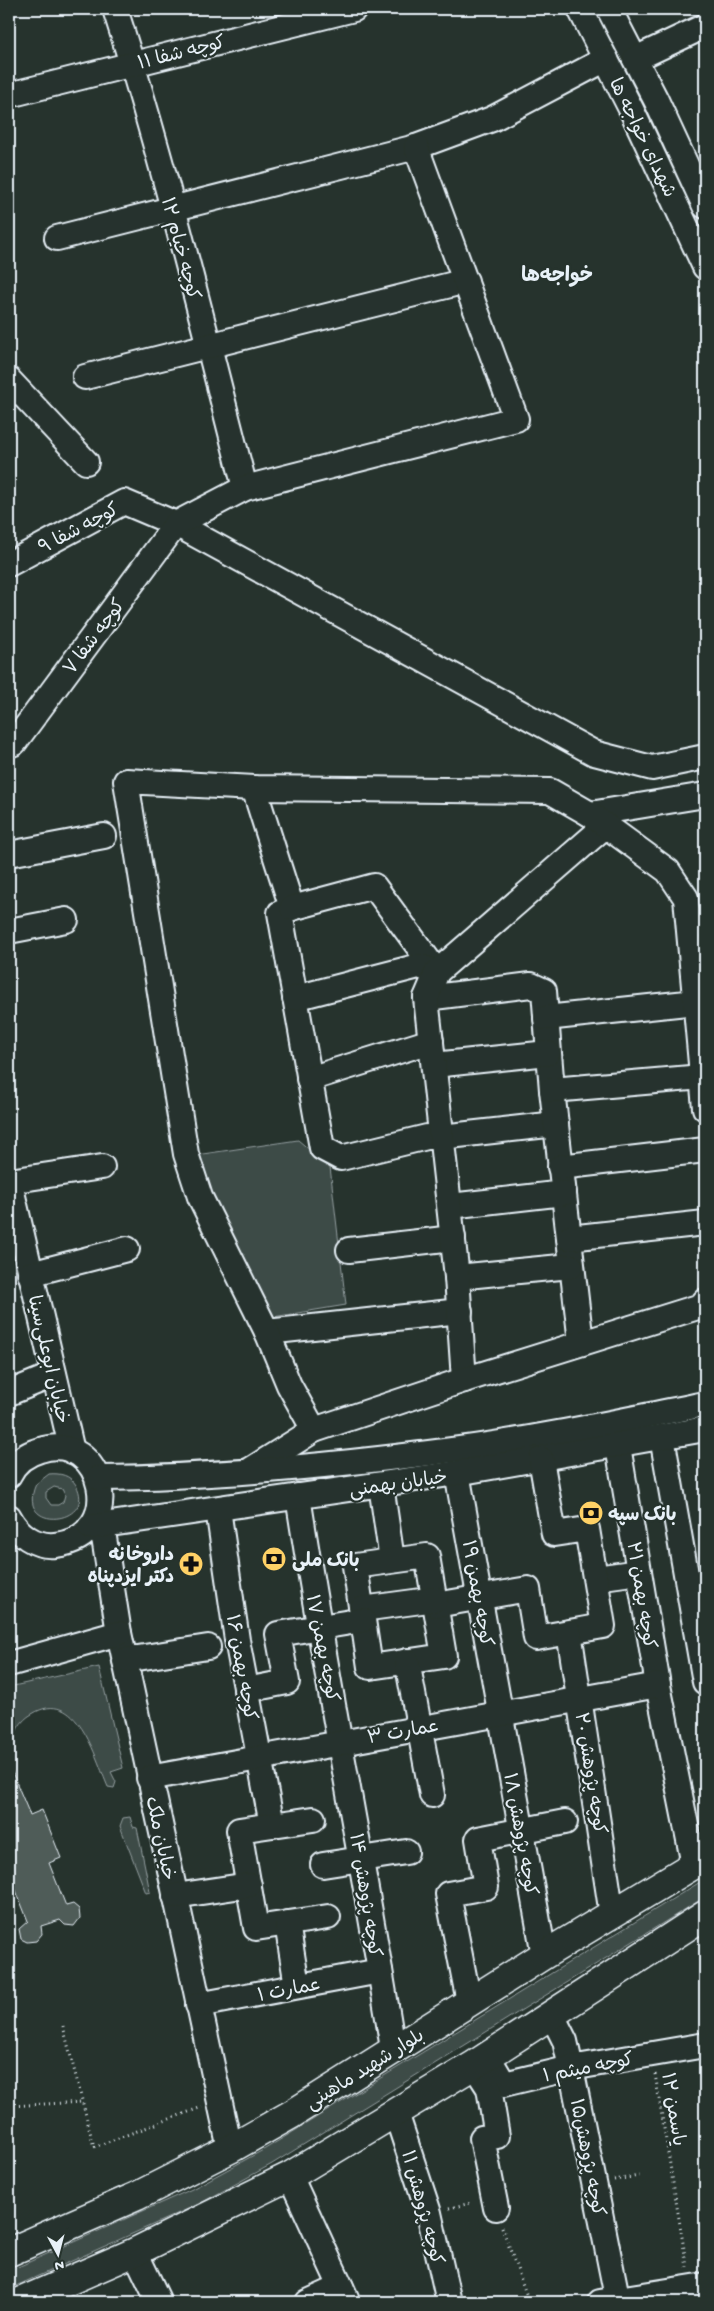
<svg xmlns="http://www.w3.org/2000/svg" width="714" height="2311" font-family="'Gochi Hand','Playpen Sans Arabic',sans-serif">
	<rect width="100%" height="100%" fill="#26332d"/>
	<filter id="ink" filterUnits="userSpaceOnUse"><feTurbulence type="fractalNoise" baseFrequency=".02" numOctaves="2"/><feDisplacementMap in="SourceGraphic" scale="10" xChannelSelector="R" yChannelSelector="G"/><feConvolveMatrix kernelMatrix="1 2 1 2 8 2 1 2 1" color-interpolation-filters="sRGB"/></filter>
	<g filter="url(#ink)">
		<g fill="#3e4b47" stroke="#939ea0" fill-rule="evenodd">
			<polygon points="298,1140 330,1167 346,1305 267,1318 208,1190 196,1155"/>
			<path d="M49 1474C60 1473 70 1475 76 1485 98 1525 14 1534 36 1484ZM54 1487 62 1489 65 1495 63 1502 58 1505H51L46 1498V1492Z"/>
			<path d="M99 1667 123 1768 111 1772 116 1782 114 1788 108 1787C95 1757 77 1686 32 1714 21 1720 13 1733 13 1745L9 1746V1687Z"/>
			<polygon points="130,1817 133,1827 137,1828 150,1892 146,1893 120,1826 123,1818"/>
			<polygon points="705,1879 705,1897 272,2164 199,2204 9,2289 9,2271 192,2189 265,2149"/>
		</g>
		<polygon fill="#505c59" stroke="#e8f1f8" points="9,1765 30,1815 42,1810 61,1858 49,1863 66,1906 73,1904 79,1909 80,1918 74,1926 65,1925 60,1920 41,1926 42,1934 36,1941 27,1942 21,1939 19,1929 28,1921 9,1873"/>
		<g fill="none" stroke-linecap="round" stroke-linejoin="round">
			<defs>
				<g id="minor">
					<path d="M115 9C165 166 204 328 245 488"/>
					<polyline points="580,9 632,111 705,267"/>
					<polyline points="609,9 656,100 705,206"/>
					<polyline points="635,59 705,26"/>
					<polyline points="9,95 354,9"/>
					<polyline points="57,238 416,147 492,119 606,59"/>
					<polyline points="85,377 466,281"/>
					<polyline points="9,380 86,462"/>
					<polyline points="9,564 124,502 176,524 594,753 652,768 705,757"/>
					<polyline points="9,745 14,743 176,524 245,488 516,419 416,147"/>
					<polyline points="254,788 292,908 280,913 322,1148 341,1158 427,1137 441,1137 556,1124"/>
					<polyline points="590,814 705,795"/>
					<polyline points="9,854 104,836"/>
					<polyline points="292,908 374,886 437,972"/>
					<polyline points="9,931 66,920"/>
					<polyline points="295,998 419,966 437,972"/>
					<polyline points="426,998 531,985 544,991 552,1090 581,1343"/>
					<polyline points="546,1018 696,1002"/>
					<polyline points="434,1065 548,1053"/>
					<polyline points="309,1079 431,1041"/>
					<polyline points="552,1090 702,1077"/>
					<polyline points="560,1167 705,1150"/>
					<polyline points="9,1179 72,1451"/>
					<polyline points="9,1181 102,1167"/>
					<polyline points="450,1206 564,1193"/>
					<polyline points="569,1238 705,1223"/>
					<polyline points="349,1250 453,1238"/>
					<polyline points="30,1274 127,1249"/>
					<polyline points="457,1277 571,1266"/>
					<polyline points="267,1332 460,1311"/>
					<polyline points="464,1380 457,1277 426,998 437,972 605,826"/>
					<polyline points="9,1393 53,1375"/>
					<polyline points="314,1430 289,1385 267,1332 200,1197 186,1154 126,781 254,788 550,791 590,814 668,871 686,898 705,1108"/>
					<polyline points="662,1437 705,1682"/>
					<polyline points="618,1446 658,1685 694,1865"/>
					<polyline points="252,1469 314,1430 464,1380 701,1306 705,1301"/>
					<polyline points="457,1473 544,1955"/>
					<path d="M9 1475C15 1462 26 1454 40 1450 104 1429 129 1537 55 1545 35 1547 18 1534 9 1517"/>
					<path d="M99 1478C219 1477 340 1465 460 1449 542 1438 624 1420 705 1404"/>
					<polyline points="381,1485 392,1560"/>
					<path d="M298 1496C326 1681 364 1864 393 2049"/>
					<polyline points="218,1509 237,1640 272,1825"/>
					<polyline points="102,1525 119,1633 230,2149"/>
					<polyline points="90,1527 457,1473 705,1429"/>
					<polygon points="427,1556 444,1656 370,1667 355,1566"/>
					<polyline points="596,1578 639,1572"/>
					<polyline points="436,1605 528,1589 536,1638 603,1626 587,1529 554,1534 541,1459"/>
					<polyline points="362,1609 436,1599"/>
					<polyline points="569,1632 612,1915"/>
					<polyline points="125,1660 208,1647"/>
					<polyline points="407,1661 432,1795"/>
					<polyline points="9,1664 119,1633"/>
					<polyline points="246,1690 287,1682 278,1634 363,1620"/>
					<polyline points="149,1778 658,1685"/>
					<polyline points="313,1819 239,1830 256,1928 328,1917"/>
					<polyline points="323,1865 406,1852"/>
					<polyline points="175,1896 249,1885"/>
					<polyline points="287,1923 297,1986"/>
					<polyline points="469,2002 448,1894 486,1887 478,1839 565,1822"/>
					<polyline points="198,2005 380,1971"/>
					<polyline points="552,2015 565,2041 571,2068 618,2302"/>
					<polyline points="487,2055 504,2084 571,2068 705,2045"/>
					<polyline points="474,2065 489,2088 497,2136 482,2138 496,2208"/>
					<polyline points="396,2113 429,2213 449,2302"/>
					<polyline points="290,2176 348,2302"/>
					<polyline points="135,2252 159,2302"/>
					<polyline points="308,2302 341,2287"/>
					<polyline points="600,2302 705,2285"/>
				</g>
				<g id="major">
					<polyline points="9,2252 137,2196 230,2149 292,2114 544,1955 705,1858"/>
					<polyline points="20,2302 135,2252 290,2176 474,2065 705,1915"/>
				</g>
			</defs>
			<use href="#minor" stroke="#e8f1f8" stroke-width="28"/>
			<use href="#major" stroke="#e8f1f8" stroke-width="31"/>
			<g stroke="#e8f1f8" stroke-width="3" stroke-dasharray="1 4" stroke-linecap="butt">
				<polyline points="63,2026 94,2147 202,2107"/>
				<polyline points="655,2074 687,2267"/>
				<polyline points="9,2106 82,2102"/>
				<polyline points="614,2180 639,2176"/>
				<polyline points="449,2208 471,2203"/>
				<polyline points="502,2227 529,2302"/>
			</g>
			<use href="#minor" stroke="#26332d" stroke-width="24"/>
			<use href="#major" stroke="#26332d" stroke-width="28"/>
		</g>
	</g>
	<defs>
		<symbol id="bank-disc" viewBox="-11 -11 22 22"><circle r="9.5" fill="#ffd166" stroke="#26332d"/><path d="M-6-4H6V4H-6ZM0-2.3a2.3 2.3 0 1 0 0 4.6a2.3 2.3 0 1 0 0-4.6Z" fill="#111"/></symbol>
		<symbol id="pharmacy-disc" viewBox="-11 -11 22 22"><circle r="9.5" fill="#ffd166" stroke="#26332d"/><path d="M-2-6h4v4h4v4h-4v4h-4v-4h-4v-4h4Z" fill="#111"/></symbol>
	</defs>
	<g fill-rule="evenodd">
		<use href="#bank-disc" x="577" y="1499" width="28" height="28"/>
		<use href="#bank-disc" x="260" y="1545" width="28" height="28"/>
		<use href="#pharmacy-disc" x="177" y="1550" width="28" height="28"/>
	</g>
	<g text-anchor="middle" stroke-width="4.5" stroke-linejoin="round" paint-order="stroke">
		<g font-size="19" fill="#e8f1f8" stroke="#26332d">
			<text transform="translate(181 51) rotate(-14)" y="7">کوچه شفا ۱۱</text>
			<text transform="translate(644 137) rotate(64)" y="7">شهدای خواجه ها</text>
			<text transform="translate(182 248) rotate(75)" y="7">کوچه خیام ۱۲</text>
			<text transform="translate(78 527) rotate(-28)" y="7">کوچه شفا ۹</text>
			<text transform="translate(93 636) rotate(-53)" y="7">کوچه شفا ۷</text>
			<text transform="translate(50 1359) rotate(77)" y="7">خیابان ابوعلی‌سینا</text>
			<text transform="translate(398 1482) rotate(-8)" y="7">خیابان بهمنی</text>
			<text transform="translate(479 1593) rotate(80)" y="7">کوچه بهمن ۱۹</text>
			<text transform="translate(643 1595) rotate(81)" y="7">کوچه بهمن ۲۱</text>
			<text transform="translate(324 1648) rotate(79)" y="7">کوچه بهمن ۱۷</text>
			<text transform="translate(243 1667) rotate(80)" y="7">کوچه بهمن ۱۶</text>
			<text transform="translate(403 1730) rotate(-10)" y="7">عمارت ۳</text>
			<text transform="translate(592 1773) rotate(81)" y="7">کوچه پژوهش ۲۰</text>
			<text transform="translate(522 1834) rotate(80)" y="7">کوچه پژوهش ۱۸</text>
			<text transform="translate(162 1838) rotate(78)" y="7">خیابان ملک</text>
			<text transform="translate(367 1895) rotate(81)" y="7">کوچه پژوهش ۱۴</text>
			<text transform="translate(289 1988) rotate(-11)" y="7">عمارت ۱</text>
			<text transform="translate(588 2066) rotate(-11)" y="7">کوچه میثم ۱</text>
			<text transform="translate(364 2068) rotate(-32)" y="7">بلوار شهید ماهینی</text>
			<text transform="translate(675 2109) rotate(81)" y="7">یاسمن ۱۲</text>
			<text transform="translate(589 2157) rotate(79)" y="7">کوچه پژوهش۱۵</text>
			<text transform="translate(424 2207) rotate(75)" y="7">کوچه پژوهش ۱۱</text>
		</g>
		<g font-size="19" font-weight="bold" fill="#e8f1f8" stroke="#26332d" text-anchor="start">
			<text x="608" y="1520">بانک سپه</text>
			<text x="174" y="1560" text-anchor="end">داروخانه<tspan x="174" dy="22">دکتر ایزدپناه</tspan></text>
			<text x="292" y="1566">بانک ملی</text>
		</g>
		<g font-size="20" font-weight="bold" fill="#e8f1f8" stroke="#26332d">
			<text x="557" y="281">خواجه‌ها</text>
		</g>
	</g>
	<rect width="714" height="2311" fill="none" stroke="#26332d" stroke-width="30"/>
	<rect x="15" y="15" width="684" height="2281" fill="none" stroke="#e8f1f8" stroke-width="2" filter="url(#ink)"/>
	<g transform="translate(58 2254) rotate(173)" stroke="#26332d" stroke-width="4" paint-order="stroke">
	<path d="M0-4L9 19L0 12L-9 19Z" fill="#e8f1f8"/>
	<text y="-8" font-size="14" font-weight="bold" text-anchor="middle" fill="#e8f1f8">N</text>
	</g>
</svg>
